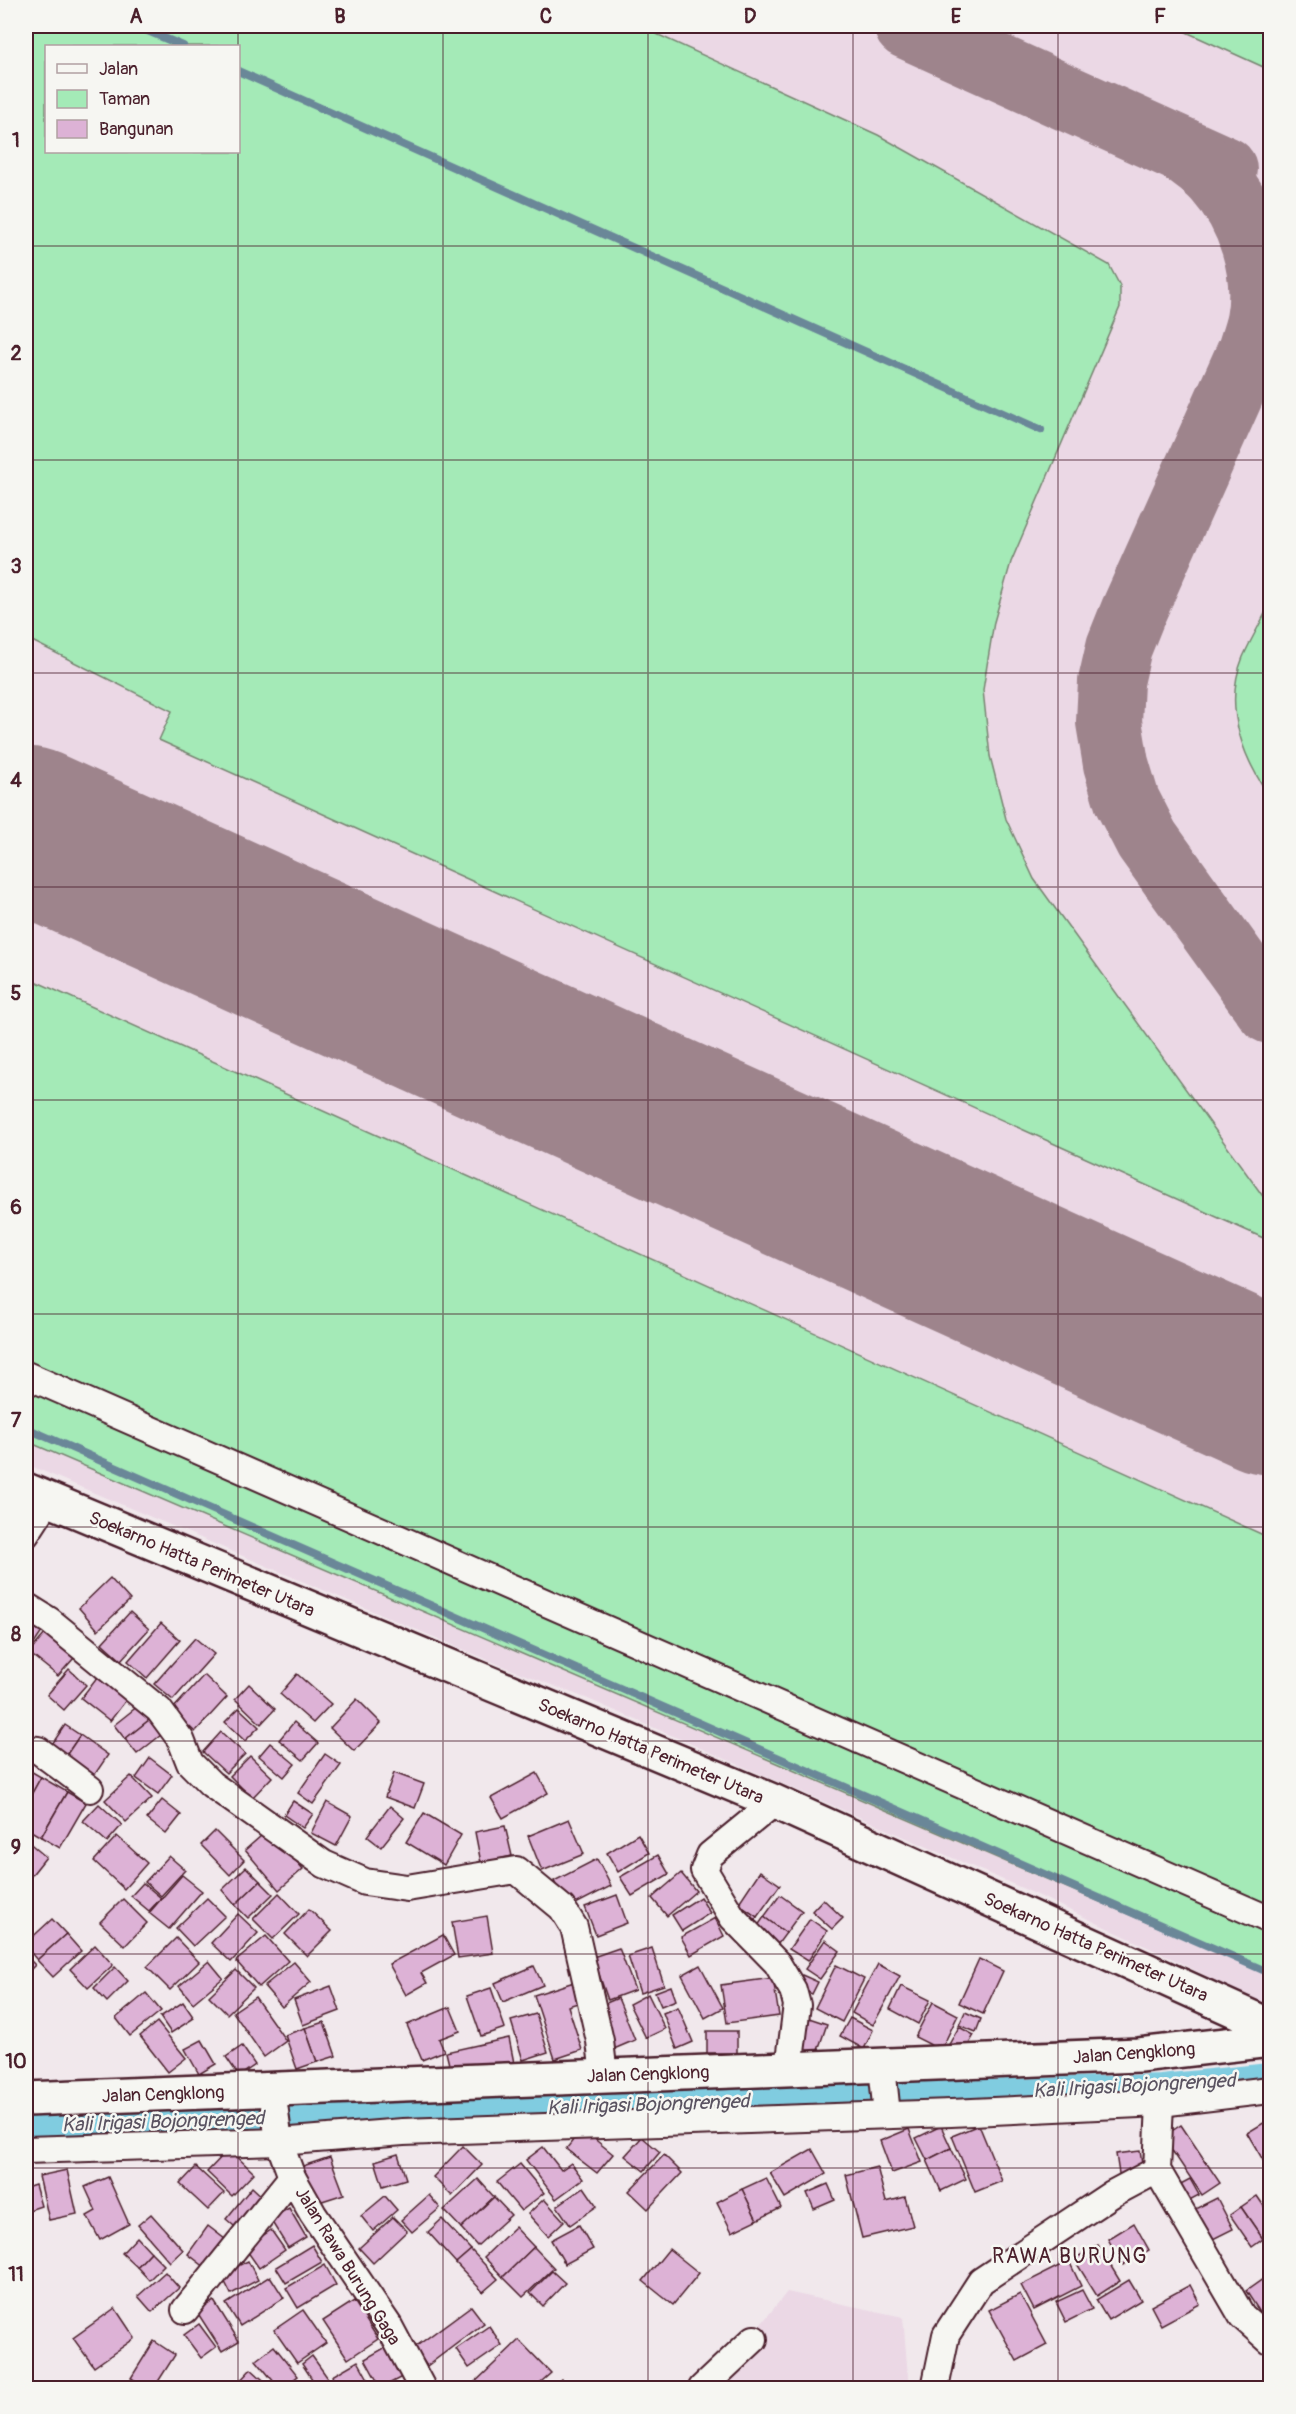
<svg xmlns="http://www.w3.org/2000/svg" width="1296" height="2414" font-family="Pangolin,sans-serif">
	<rect width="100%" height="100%" fill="#f1e8ec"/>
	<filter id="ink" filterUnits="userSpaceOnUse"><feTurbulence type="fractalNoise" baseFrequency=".0167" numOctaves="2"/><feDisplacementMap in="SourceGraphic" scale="12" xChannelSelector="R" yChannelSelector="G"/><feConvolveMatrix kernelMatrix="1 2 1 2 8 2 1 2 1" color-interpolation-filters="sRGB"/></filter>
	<g filter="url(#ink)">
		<g fill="#ebd8e5" fill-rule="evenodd">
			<path d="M26 26H1270V2009L1173 1959 1031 1892 588 1699 500 1665 26 1464ZM46 46H238V152H46Z"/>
			<polygon points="787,2292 903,2317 909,2388 709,2388"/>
		</g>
		<g fill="#a4eab7" stroke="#778471" stroke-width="1.5" fill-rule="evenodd">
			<path d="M26 26H639L878 135 1109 265 1120 286V307L1011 562 994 622 983 690 990 756 1006 819 1034 879 1270 1206V1241L159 740 172 711 26 638ZM46 46H238V152H46Z"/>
			<polygon points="1173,26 1270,26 1270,70"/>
			<path d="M1270 603V797C1242 756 1223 706 1243 657 1251 639 1262 621 1270 603Z"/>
			<polygon points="26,977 1270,1538 1270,1975 26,1441"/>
		</g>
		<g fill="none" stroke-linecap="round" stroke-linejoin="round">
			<g stroke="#6a8798" stroke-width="8">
				<polyline points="136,26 183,46"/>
				<polyline points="238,71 1041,430"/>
				<polyline points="26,1428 1270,1973"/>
			</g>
			<polyline stroke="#80cce0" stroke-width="26" points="26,2125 1161,2087 1270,2076"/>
			<g stroke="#9e848c" stroke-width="66">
				<polyline points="907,26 1224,169"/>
				<path d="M1182 150C1193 159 1208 168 1217 179 1250 216 1268 271 1259 320 1257 330 1253 341 1250 351L1133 612 1119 647 1111 682 1109 722 1116 764 1127 801 1147 840 1270 1011"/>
			</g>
			<polyline stroke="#9e848c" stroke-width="165" points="26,829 1270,1392"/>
		</g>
		<g fill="#ddb2d6" stroke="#4a1f2b" stroke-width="1.5">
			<polygon points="110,1578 130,1600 98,1630 79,1608"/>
			<polygon points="130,1612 149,1629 121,1660 102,1643"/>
			<polygon points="26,1617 44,1629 34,1644 26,1638"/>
			<polygon points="161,1623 180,1640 147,1678 128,1661"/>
			<polygon points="45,1634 74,1658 58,1676 29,1653"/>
			<polygon points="195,1638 214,1654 173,1700 154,1684"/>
			<polygon points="69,1669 86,1685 64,1710 47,1695"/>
			<polygon points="297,1674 331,1704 313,1723 280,1694"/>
			<polygon points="204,1675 227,1697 195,1732 172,1710"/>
			<polygon points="98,1676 127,1699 110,1721 81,1698"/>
			<polygon points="249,1684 275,1709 261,1724 235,1699"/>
			<polygon points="357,1699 381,1723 354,1751 330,1728"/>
			<polygon points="26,1705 32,1710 26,1720"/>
			<polygon points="138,1706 149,1720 125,1739 114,1725"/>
			<polygon points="239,1708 259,1727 245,1741 225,1722"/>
			<polygon points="149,1720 161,1735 137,1754 125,1739"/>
			<polygon points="294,1722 318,1743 303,1760 279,1740"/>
			<polygon points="65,1725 80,1735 63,1760 48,1750"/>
			<polygon points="221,1732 245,1754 226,1773 203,1752"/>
			<polygon points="80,1735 108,1755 91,1780 63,1760"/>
			<polygon points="270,1743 295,1764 284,1777 259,1756"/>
			<polygon points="325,1754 341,1765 313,1804 298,1793"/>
			<polygon points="250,1756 272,1777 252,1798 230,1776"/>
			<polygon points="150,1758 172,1775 158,1794 136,1778"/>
			<polygon points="27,1769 41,1777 26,1804 26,1772"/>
			<polygon points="394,1773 424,1784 415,1808 385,1797"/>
			<polygon points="537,1773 548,1793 503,1818 491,1798"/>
			<polygon points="131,1776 152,1798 126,1822 105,1800"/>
			<polygon points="41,1777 67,1792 41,1837 26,1828 26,1804"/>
			<polygon points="67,1792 86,1803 60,1848 41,1837"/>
			<polygon points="162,1800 181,1815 166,1834 147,1819"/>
			<polygon points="293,1801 313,1814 303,1828 284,1815"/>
			<polygon points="327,1802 352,1816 336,1846 311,1833"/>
			<polygon points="99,1804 122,1825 107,1842 83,1821"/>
			<polygon points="390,1806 404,1818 381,1847 367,1836"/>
			<polygon points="424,1813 461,1835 444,1865 406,1842"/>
			<polygon points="569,1819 584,1854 542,1871 528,1836"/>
			<polygon points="505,1826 512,1856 481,1863 475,1832"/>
			<polygon points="269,1829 303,1869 279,1890 245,1850"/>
			<polygon points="215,1831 244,1860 230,1875 201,1845"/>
			<polygon points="638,1834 649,1853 618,1872 607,1853"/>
			<polygon points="117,1836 147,1863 124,1889 94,1861"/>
			<polygon points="26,1840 46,1857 26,1882"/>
			<polygon points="658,1855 669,1874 632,1896 620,1877"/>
			<polygon points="169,1856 185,1870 161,1896 145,1882"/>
			<polygon points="597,1859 611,1886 568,1908 554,1881"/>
			<polygon points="246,1867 260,1881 235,1905 222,1890"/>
			<polygon points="760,1871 780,1885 757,1917 738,1904"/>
			<polygon points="681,1873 696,1891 667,1916 652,1898"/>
			<polygon points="182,1875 202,1891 169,1929 149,1913"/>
			<polygon points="260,1881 273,1894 248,1918 235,1905"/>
			<polygon points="143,1883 161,1898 149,1911 131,1896"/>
			<polygon points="279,1893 299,1914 273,1939 253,1919"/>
			<polygon points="617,1895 627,1923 596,1935 585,1907"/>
			<polygon points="780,1895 802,1911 786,1933 764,1917"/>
			<polygon points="700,1897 710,1913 682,1931 672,1915"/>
			<polygon points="207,1898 225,1916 193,1946 176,1928"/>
			<polygon points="123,1899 147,1923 125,1946 100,1922"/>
			<polygon points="823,1899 843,1918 832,1929 812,1911"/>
			<polygon points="738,1904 757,1917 750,1927"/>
			<polygon points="309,1909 332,1931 307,1956 285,1934"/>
			<polygon points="238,1914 258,1933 231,1962 211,1943"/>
			<polygon points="487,1916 493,1953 458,1958 452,1922"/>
			<polygon points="764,1917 786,1933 775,1948 753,1933"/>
			<polygon points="715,1918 724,1936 691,1955 681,1937"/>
			<polygon points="52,1919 66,1934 37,1960 26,1947 26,1943"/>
			<polygon points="810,1919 827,1931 808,1961 789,1949"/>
			<polygon points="66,1934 81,1951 53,1977 37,1960"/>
			<polygon points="443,1935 454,1955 421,1973 427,1983 406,1995 389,1964"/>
			<polygon points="266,1936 288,1961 259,1987 236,1961"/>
			<polygon points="176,1938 199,1962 170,1990 147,1967"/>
			<polygon points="825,1940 840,1951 820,1979 805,1969"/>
			<polygon points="95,1945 113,1965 88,1988 70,1969"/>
			<polygon points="619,1948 635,1990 608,2000 593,1957"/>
			<polygon points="652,1948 664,1985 640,1993 628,1956"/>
			<polygon points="26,1956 35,1965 26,1974"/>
			<polygon points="979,1959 1003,1971 983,2014 959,2003"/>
			<polygon points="209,1961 223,1978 193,2003 179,1986"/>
			<polygon points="294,1962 311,1982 282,2007 264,1986"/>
			<polygon points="878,1964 900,1976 873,2025 852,2013"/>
			<polygon points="700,1965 723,2008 705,2018 682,1975"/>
			<polygon points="836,1965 864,1979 842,2022 815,2008"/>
			<polygon points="534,1966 543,1985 503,2002 495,1983"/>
			<polygon points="115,1967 128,1981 107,2002 94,1988"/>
			<polygon points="236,1970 254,1988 227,2014 209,1996"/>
			<polygon points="802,1975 818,1982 812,1994 796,1987"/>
			<polygon points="773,1978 779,2016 727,2023 721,1985"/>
			<polygon points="574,1982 581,2002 568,2006 582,2050 555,2059 534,1995"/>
			<polygon points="331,1986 340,2011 303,2025 294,2000"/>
			<polygon points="671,1986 676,2000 661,2006 655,1992"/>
			<polygon points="901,1986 930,2000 918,2024 890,2009"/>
			<polygon points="491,1988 505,2028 481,2036 467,1996"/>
			<polygon points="146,1993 161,2011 130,2036 116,2018"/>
			<polygon points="648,1994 665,2029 646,2038 629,2004"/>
			<polygon points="255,1997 286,2041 264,2057 233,2012"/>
			<polygon points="618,1998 635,2040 614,2049 597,2007"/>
			<polygon points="183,2002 194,2018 171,2033 160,2017"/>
			<polygon points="933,2002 958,2015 941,2050 915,2037"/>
			<polygon points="450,2007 460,2031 439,2039 444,2051 422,2060 407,2025"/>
			<polygon points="678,2007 693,2042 677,2049 663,2013"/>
			<polygon points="965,2012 981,2019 976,2032 959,2025"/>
			<polygon points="536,2014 548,2052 523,2060 511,2021"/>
			<polygon points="806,2017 827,2024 816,2056 795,2049"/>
			<polygon points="850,2018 873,2030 864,2049 840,2036"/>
			<polygon points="157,2022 186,2058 168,2072 140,2036"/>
			<polygon points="324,2022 336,2056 317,2062 305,2028"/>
			<polygon points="959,2027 974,2035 962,2056 947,2048"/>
			<polygon points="305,2028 317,2062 297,2069 285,2035"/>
			<rect x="707" y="2031" width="30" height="22"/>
			<polygon points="509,2038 514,2063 452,2077 446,2052"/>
			<polygon points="202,2040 216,2064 199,2074 185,2049"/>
			<polygon points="242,2046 255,2065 239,2076 226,2057"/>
			<polygon points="1270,2119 1270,2156 1263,2160 1247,2133"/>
			<polygon points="979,2125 1002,2181 975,2192 952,2136"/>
			<polygon points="1181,2125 1220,2183 1202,2195 1163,2137"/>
			<polygon points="941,2126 951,2148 927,2160 916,2138"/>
			<polygon points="582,2129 613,2154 597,2173 566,2149"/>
			<polygon points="909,2129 922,2162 892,2173 880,2141"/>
			<polygon points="642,2137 660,2152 644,2171 625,2156"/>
			<polygon points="463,2146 482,2165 452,2196 433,2177"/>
			<polygon points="543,2147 561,2170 571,2163 583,2179 556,2199 526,2160"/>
			<polygon points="951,2148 966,2179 941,2191 927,2160"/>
			<polygon points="229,2149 254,2173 232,2196 207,2172"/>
			<polygon points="812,2149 826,2174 785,2198 770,2173"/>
			<polygon points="1140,2151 1144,2177 1120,2180 1116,2154"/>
			<polygon points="398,2154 406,2179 383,2186 375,2161"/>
			<polygon points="664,2155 682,2173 648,2209 629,2191"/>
			<polygon points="1270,2156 1270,2173 1263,2160"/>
			<polygon points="330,2157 344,2194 316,2203 303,2166"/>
			<polygon points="520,2164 544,2193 521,2211 497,2182"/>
			<polygon points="196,2167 224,2193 208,2210 180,2184"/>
			<polygon points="877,2167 886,2202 905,2197 913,2226 862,2238 846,2175"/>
			<polygon points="67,2170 77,2214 49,2220 39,2176"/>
			<polygon points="108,2177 129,2224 100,2240 87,2216 96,2211 85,2187"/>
			<polygon points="766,2178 781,2208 757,2220 742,2189"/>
			<polygon points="478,2179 494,2197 461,2228 444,2210"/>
			<polygon points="1190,2179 1199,2195 1180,2205 1171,2189"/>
			<polygon points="828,2184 835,2200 814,2209 807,2193"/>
			<polygon points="35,2185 41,2206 26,2211 26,2188"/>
			<polygon points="252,2187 267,2201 241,2232 226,2219"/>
			<polygon points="584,2187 597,2206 570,2225 557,2206"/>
			<polygon points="742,2189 757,2220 732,2232 717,2202"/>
			<polygon points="429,2195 440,2208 412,2232 401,2220"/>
			<polygon points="385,2196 397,2210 373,2231 361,2216"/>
			<polygon points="1257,2196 1270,2215 1270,2233 1263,2239 1241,2207"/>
			<polygon points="494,2197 511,2215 477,2246 461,2228"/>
			<polygon points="1217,2198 1233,2229 1201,2245 1185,2214"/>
			<polygon points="544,2199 564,2221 548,2236 528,2214"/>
			<polygon points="1241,2207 1263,2239 1252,2247 1230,2215"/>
			<polygon points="289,2208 306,2237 288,2248 270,2219"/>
			<polygon points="151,2214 183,2250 170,2262 138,2225"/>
			<polygon points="393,2217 407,2231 373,2263 359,2248"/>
			<polygon points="442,2219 471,2250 456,2263 428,2232"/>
			<polygon points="1134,2223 1149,2250 1123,2265 1108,2239"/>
			<polygon points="579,2225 593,2249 565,2264 551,2240"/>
			<polygon points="208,2226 230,2243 210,2271 188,2254"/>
			<polygon points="515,2227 534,2247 503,2277 484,2257"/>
			<polygon points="271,2230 285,2250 259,2268 245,2248"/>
			<polygon points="137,2237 151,2252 137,2267 122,2253"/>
			<polygon points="312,2245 322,2262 286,2283 276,2267"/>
			<polygon points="1098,2245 1120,2281 1097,2296 1074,2259"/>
			<polygon points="534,2247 554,2268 523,2297 503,2277"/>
			<polygon points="669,2249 699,2273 673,2305 643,2281"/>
			<polygon points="471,2250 498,2279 483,2292 456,2263"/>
			<polygon points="151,2252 164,2265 149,2280 137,2267"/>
			<polygon points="248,2261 258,2280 231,2294 221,2274"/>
			<polygon points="1069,2261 1081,2286 1034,2310 1021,2285"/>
			<polygon points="325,2265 336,2285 298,2308 286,2288"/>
			<polygon points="552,2271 565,2283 543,2306 530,2293"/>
			<polygon points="165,2272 179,2288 152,2312 138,2296"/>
			<polygon points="1270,2274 1270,2313 1263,2317 1246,2291"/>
			<polygon points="270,2276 284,2298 240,2326 226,2304"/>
			<polygon points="1129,2280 1141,2300 1108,2320 1096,2300"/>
			<polygon points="1190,2285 1200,2304 1161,2325 1151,2306"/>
			<polygon points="1082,2290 1092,2309 1066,2322 1056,2302"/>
			<polygon points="1020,2294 1047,2345 1017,2361 989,2310"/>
			<polygon points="214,2301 239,2341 222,2351 197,2312"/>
			<polygon points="354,2301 378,2339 348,2359 323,2321"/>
			<polygon points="471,2306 484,2323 427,2366 414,2348"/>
			<polygon points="115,2308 135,2338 94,2367 73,2338"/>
			<polygon points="303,2310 326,2343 297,2363 274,2330"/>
			<polygon points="199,2324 216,2347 201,2358 184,2335"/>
			<polygon points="489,2326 502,2345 469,2368 456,2349"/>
			<polygon points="519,2340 551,2373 534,2388 469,2388"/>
			<polygon points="154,2341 175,2355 154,2388 148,2388 131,2378"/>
			<polygon points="274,2346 298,2376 282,2388 279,2388 256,2360"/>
			<polygon points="386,2347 402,2377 381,2388 365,2359"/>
			<polygon points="312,2356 335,2388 318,2388 302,2364"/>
			<polygon points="358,2361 372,2386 369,2388 339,2388 332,2376"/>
			<polygon points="251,2369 272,2388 243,2388 238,2383"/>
			<polygon points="561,2379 570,2388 550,2388"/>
			<polygon points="304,2380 310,2388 292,2388"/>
		</g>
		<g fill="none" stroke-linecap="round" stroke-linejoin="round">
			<defs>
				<g id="minor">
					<polyline points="26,1375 1270,1920"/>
					<polyline points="26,1534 48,1500"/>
					<polyline points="26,1606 50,1621 159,1710 181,1740 190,1763 211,1784 324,1864 365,1882 407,1888 516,1870 562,1908 574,1927 600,2041 604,2076"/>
					<polyline points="26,1749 38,1750 90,1789"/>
					<polyline points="775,1802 710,1855 704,1870 733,1918 777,1963 793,1990 797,2005 789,2068"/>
					<polyline points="882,2066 887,2115"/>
					<polyline points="272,2089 279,2142 292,2177 313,2214 389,2326 422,2388"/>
					<polyline points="1160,2103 1157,2170 1242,2316 1270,2341"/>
					<polyline points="26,2150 279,2142 403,2132 951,2113 1160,2103 1270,2090"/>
					<polyline points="185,2310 292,2177"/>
					<polyline points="702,2388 754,2339"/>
					<polyline points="935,2388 946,2335 981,2281 1112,2194 1157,2170"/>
				</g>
				<g id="major">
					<polyline points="26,1490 775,1802 1270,2026"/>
					<polyline points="26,2099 1139,2055 1270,2040"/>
				</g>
			</defs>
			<use href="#minor" stroke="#4a1f2b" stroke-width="30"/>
			<use href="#major" stroke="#4a1f2b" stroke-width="38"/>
			<use href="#minor" stroke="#f6f6f2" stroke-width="26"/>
			<use href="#major" stroke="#f6f6f2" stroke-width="33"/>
		</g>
	</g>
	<path fill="none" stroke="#4a1f2b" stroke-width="1.5" stroke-opacity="0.55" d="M238 26V46M443 26V2388M648 26V2388M853 26V2388M1058 26V2388M238 152V2388M26 246H1270M26 460H1270M26 673H1270M26 887H1270M26 1100H1270M26 1314H1270M26 1527H1270M26 1741H1270M26 1954H1270M26 2168H1270"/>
	<g text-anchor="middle" stroke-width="5" stroke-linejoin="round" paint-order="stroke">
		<g font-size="18" fill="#4a1f2b" stroke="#f6f6f2">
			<text transform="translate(202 1564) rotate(23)" y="6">Soekarno Hatta Perimeter Utara</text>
			<text transform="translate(651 1751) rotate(23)" y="6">Soekarno Hatta Perimeter Utara</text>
			<text transform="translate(1096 1947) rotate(24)" y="6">Soekarno Hatta Perimeter Utara</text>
			<text transform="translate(1134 2053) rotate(-4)" y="6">Jalan Cengklong</text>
			<text transform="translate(648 2074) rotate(-2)" y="6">Jalan Cengklong</text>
			<text transform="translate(163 2094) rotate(-2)" y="6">Jalan Cengklong</text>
			<text transform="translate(348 2266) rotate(58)" y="6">Jalan Rawa Burung Gaga</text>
		</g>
		<g font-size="20" font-style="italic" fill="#5a5361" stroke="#f6f6f2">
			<text transform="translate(1134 2085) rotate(-3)" y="7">Kali Irigasi Bojongrenged</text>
			<text transform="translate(648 2104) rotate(-2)" y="7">Kali Irigasi Bojongrenged</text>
			<text transform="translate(163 2121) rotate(-2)" y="7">Kali Irigasi Bojongrenged</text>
		</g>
		<g font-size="21" letter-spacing="1.5" fill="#4a1f2b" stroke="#f6f6f2">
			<text x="1070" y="2263">RAWA BURUNG</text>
		</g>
	</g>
	<rect width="1296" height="2414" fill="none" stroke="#f6f6f2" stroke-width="66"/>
	<rect x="45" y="45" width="195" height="108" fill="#f6f6f2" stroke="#b1a0a2" stroke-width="1.5"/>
	<rect x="57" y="64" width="30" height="9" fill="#f6f6f2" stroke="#b1a0a2" stroke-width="1.5"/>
	<text x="99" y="75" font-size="18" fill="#4a1f2b">Jalan</text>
	<rect x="57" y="90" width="30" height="18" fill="#a4eab7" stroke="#b1a0a2" stroke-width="1.5"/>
	<text x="99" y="105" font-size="18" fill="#4a1f2b">Taman</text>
	<rect x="57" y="120" width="30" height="18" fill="#ddb2d6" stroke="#b1a0a2" stroke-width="1.5"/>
	<text x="99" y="135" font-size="18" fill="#4a1f2b">Bangunan</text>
	<rect x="33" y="33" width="1230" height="2348" fill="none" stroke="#4a1f2b" stroke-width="2"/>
	<g font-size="20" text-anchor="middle" font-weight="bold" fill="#4a1f2b">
		<text x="136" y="23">A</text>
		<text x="340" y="23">B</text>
		<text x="546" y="23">C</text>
		<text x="750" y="23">D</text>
		<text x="956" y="23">E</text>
		<text x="1160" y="23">F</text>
		<text x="16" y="147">1</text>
		<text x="16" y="360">2</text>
		<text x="16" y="573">3</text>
		<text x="16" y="787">4</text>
		<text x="16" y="1000">5</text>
		<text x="16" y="1214">6</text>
		<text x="16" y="1427">7</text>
		<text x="16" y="1641">8</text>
		<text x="16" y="1854">9</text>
		<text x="16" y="2068">10</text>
		<text x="16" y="2281">11</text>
	</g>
</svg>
